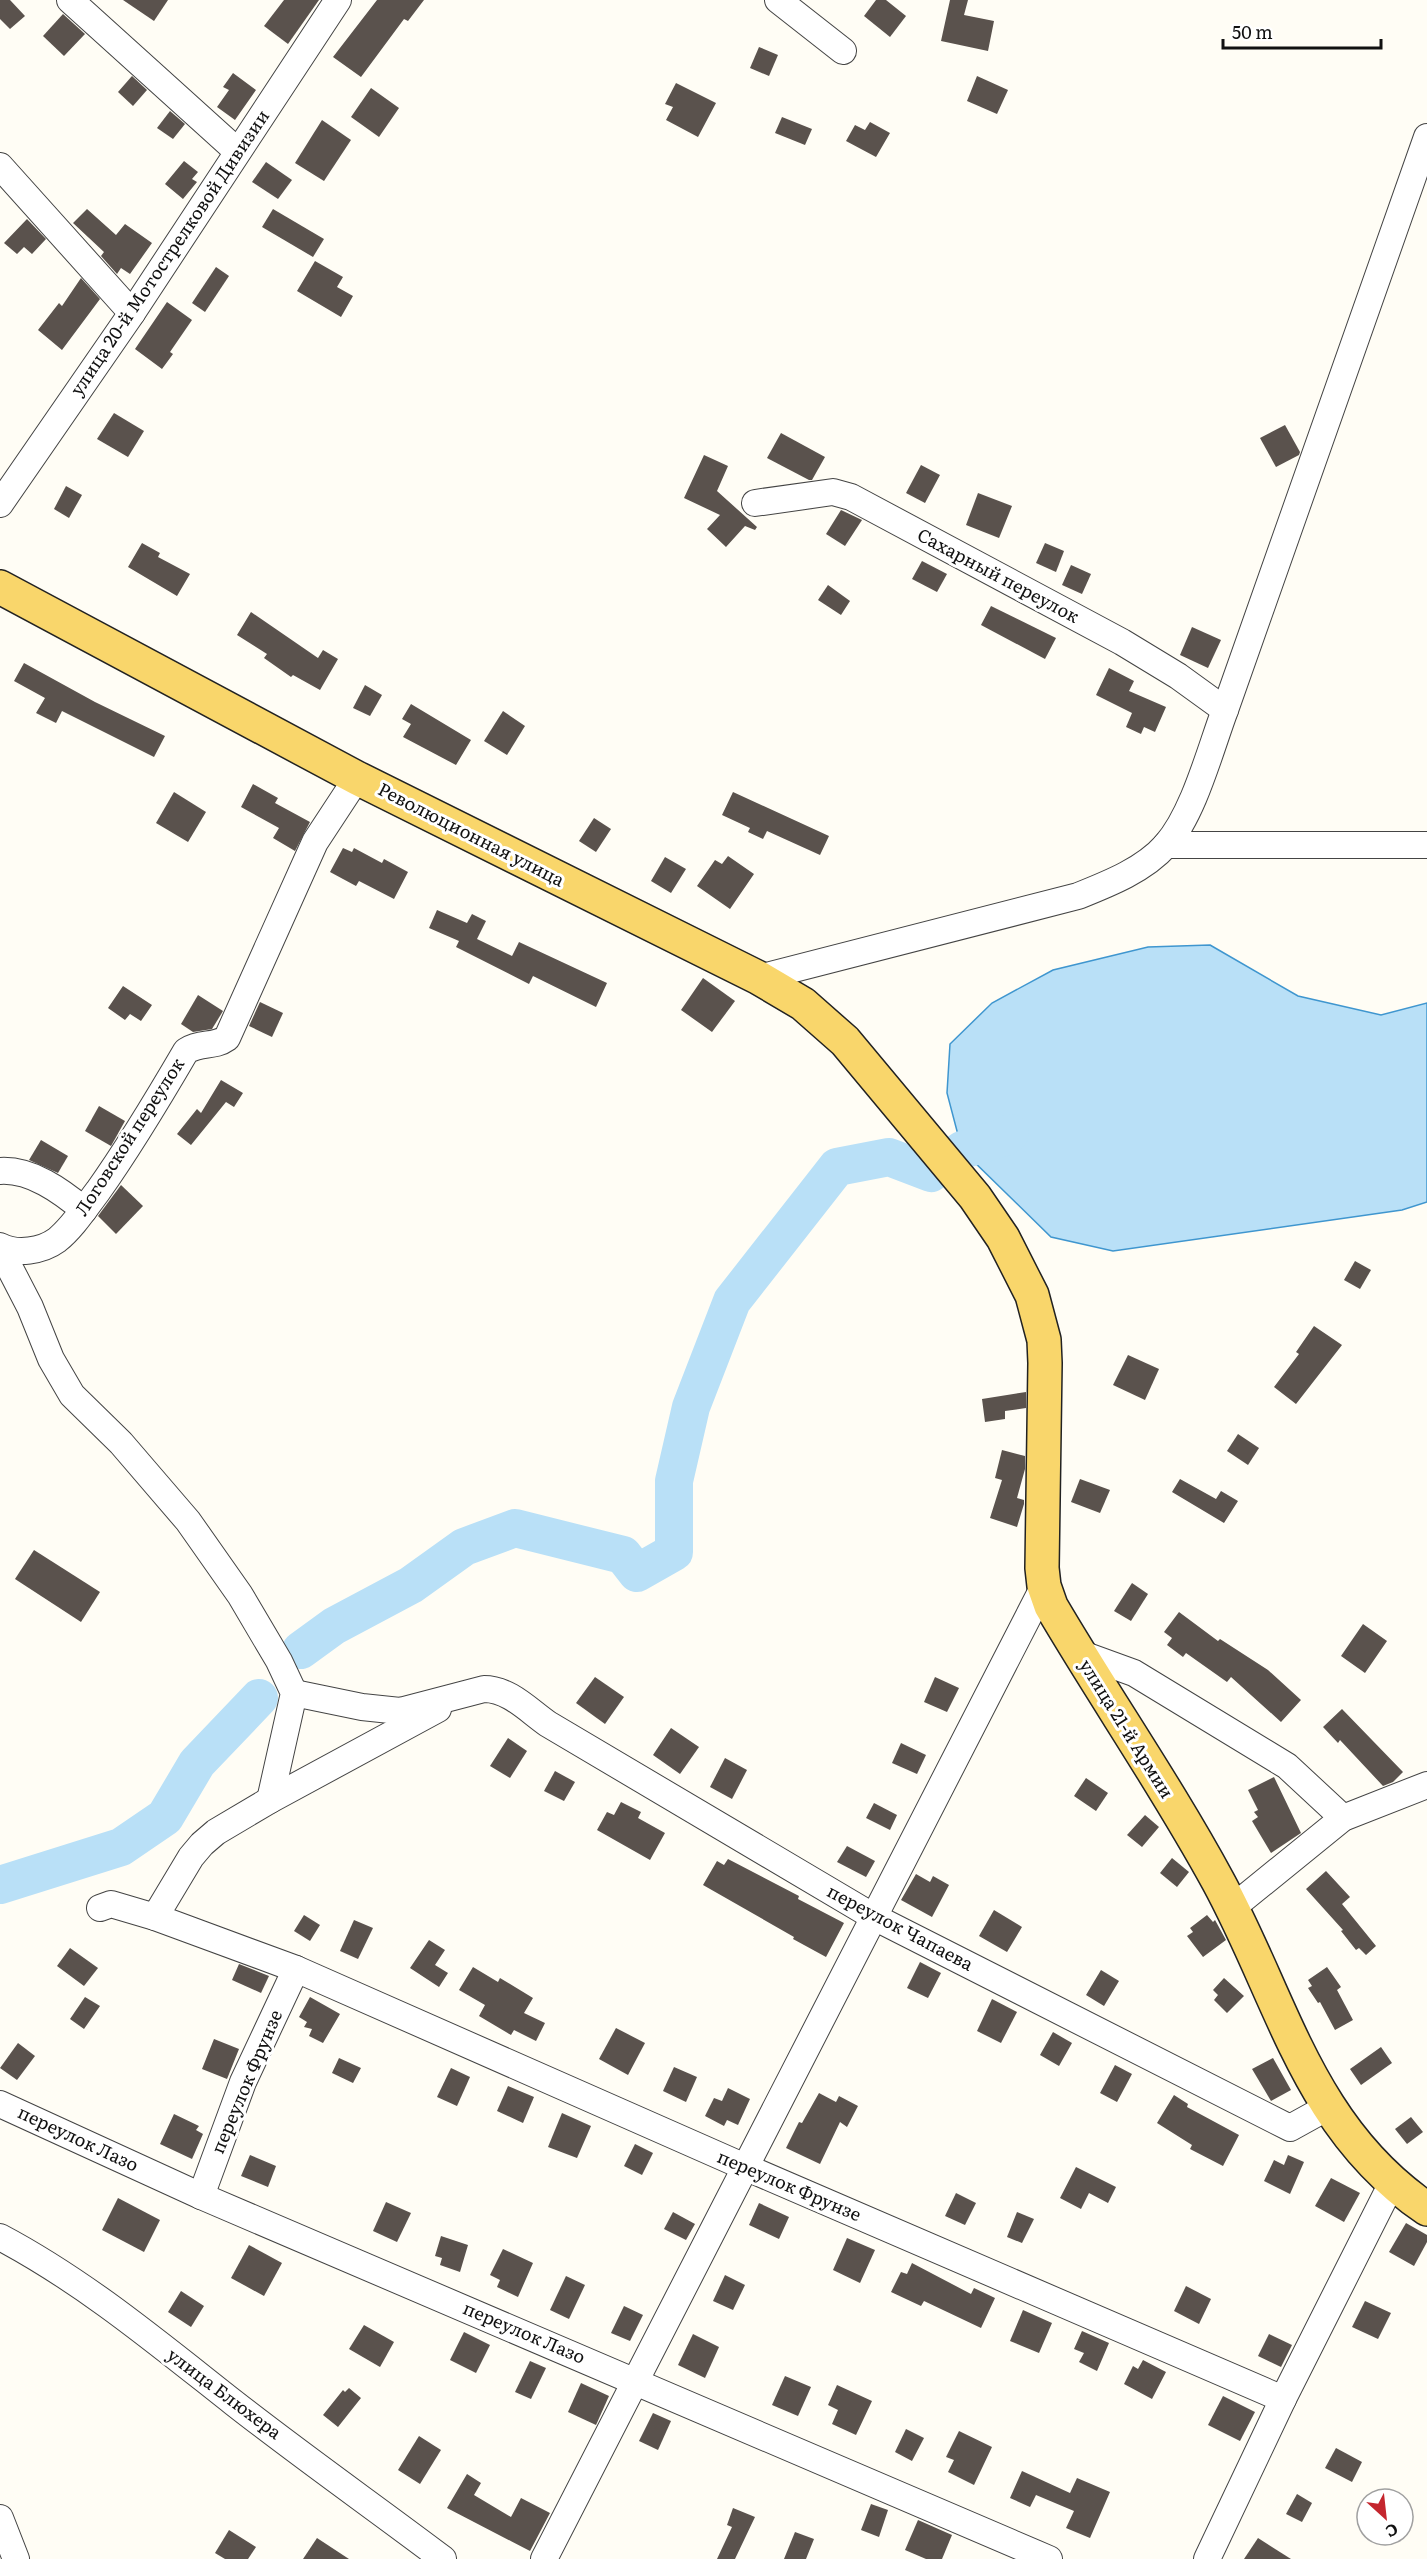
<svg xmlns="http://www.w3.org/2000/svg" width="1427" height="2559" font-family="Literata,serif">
	<rect width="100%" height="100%" fill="#fffdf5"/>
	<polygon fill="#b9e0f7" stroke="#3f96cf" stroke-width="1.5" points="1210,945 1298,996 1381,1015 1427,1003 1427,1202 1402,1210 1113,1251 1051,1237 962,1150 947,1093 950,1044 992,1003 1053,970 1148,947"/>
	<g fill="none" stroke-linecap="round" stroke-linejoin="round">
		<g stroke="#b9e0f7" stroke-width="38">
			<polyline points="301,1650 334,1626 411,1585 464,1547 515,1528 623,1555 637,1573 674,1552 674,1481 691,1407 732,1301 837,1167 889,1157 931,1173 962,1150 1005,1137 1010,1133"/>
			<polyline points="0,1885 121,1847 165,1817 197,1763 259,1698"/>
		</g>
	</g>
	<g fill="#5a524d">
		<polygon points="0,0 10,0 25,16 10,29 0,19"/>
		<polygon points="123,0 168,0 154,21"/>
		<polygon points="284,0 319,0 288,44 264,26"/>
		<polygon points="377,0 424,0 408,21 404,19 361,77 333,57"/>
		<polygon points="876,0 886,0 906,16 890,37 864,16"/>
		<polygon points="950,0 968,0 964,15 994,21 988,51 941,41"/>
		<polygon points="63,14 85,34 64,56 43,36"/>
		<polygon points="759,47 778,55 769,76 750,68"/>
		<polygon points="233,73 256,90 235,120 217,107 229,90 223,87"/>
		<polygon points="132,76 147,90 133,106 118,92"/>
		<polygon points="977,76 1008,90 997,114 967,101"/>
		<polygon points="676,83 716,103 698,137 666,120 673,107 665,104"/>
		<polygon points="371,88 399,108 379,137 351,117"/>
		<polygon points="170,111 185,124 173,139 157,128"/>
		<polygon points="782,117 812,129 805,145 775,133"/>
		<polygon points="322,120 351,140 324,181 295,163"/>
		<polygon points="870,122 890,133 876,157 846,141 855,125 865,130"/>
		<polygon points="184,161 198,172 192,179 197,182 183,199 165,184"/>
		<polygon points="266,162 292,180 278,199 252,182"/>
		<polygon points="87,209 116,235 125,224 152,243 130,274 121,268 117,274 101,256 104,252 73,223"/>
		<polygon points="273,209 324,239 313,257 262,227"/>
		<polygon points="27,219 46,239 32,254 24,247 17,254 4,243"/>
		<polygon points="315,261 343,277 337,287 353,296 341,317 297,291"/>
		<polygon points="216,267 229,276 205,312 192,303"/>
		<polygon points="81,278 100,299 62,350 38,330 59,303 62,306"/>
		<polygon points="167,302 192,320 170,352 173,354 162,369 135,349"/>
		<polygon points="114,413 144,431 128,457 97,439"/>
		<polygon points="1285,425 1300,452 1299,455 1276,467 1260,438"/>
		<polygon points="781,433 825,457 812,480 809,480 767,458"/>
		<polygon points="704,455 728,466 717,491 757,527 755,530 745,526 726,547 707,529 720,515 684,498"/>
		<polygon points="921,465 940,475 925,503 906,493"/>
		<polygon points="66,486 82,495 69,518 54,509"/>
		<polygon points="978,493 1012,506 999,538 966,525"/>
		<polygon points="841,510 862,520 845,546 826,534"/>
		<polygon points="142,543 160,553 158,557 190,574 177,596 128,567"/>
		<polygon points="1045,543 1064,551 1056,572 1036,563"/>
		<polygon points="922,561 947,574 937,592 912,579"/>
		<polygon points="1071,565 1091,574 1082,594 1062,585"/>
		<polygon points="828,585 850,601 841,615 818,600"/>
		<polygon points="991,606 1056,638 1045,659 981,625"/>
		<polygon points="251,612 318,658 323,650 338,659 320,690 293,675 291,677 264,658 267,654 237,635"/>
		<polygon points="1192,627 1221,640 1208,668 1180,655"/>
		<polygon points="24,663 95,702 165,736 154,757 62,711 56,723 36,713 45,698 14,681"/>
		<polygon points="1109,668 1134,681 1129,691 1166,707 1155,732 1144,727 1141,734 1126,727 1132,713 1096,695"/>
		<polygon points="365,685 382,695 370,716 353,708"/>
		<polygon points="411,704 471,740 456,765 403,737 411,724 402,719"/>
		<polygon points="503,711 525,726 507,755 484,741"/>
		<polygon points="253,784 278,798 275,803 310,822 295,851 273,838 279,828 241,807"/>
		<polygon points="174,792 206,812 188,842 156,823"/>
		<polygon points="733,792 829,836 820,855 767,831 763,839 748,832 750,828 722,815"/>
		<polygon points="594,818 611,829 596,852 579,841"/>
		<polygon points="343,848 352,852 354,848 382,863 384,859 408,872 394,899 359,881 356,886 330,872"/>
		<polygon points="728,856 754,874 730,909 697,886 715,860 722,864"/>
		<polygon points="665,857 686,869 671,893 651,881"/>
		<polygon points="437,910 467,923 472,914 486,921 477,939 512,956 519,942 607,983 596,1007 533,976 529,984 456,947 459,941 429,928"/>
		<polygon points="703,978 735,1001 712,1032 681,1010"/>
		<polygon points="123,986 152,1005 141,1021 130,1014 125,1020 108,1008"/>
		<polygon points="198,995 223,1011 212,1029 193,1032 181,1024"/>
		<polygon points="260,1002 283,1013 272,1037 249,1026"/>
		<polygon points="221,1080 243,1093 234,1107 226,1102 191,1145 177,1134 197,1109 201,1113"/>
		<polygon points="99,1106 125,1121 111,1146 85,1131"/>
		<polygon points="41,1140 68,1156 58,1173 29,1160"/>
		<polygon points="121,1185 143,1206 116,1234 98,1216"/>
		<polygon points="1355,1261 1371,1270 1360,1289 1344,1280"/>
		<polygon points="1314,1326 1342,1345 1296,1404 1274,1387 1299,1354 1296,1352"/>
		<polygon points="1128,1355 1159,1369 1145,1400 1113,1385"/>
		<polygon points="1026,1392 1026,1408 1005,1411 1005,1419 985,1422 982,1399"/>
		<polygon points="1238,1434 1259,1448 1248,1465 1227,1451"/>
		<polygon points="1002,1450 1025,1456 1025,1469 1017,1498 1024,1500 1024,1504 1017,1527 990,1518 1002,1480 995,1478"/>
		<polygon points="1080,1479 1110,1490 1100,1513 1071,1502"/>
		<polygon points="1180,1479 1216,1499 1221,1491 1238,1501 1224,1523 1172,1492"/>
		<polygon points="34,1550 100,1592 81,1622 15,1579"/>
		<polygon points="1132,1583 1148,1594 1131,1621 1114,1611"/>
		<polygon points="1179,1612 1218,1641 1220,1639 1268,1670 1301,1700 1281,1722 1231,1677 1227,1682 1186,1653 1183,1657 1167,1645 1172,1638 1164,1632"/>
		<polygon points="1363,1624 1387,1641 1365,1673 1341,1656"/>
		<polygon points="595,1677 624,1697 605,1724 576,1703"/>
		<polygon points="935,1677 959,1688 947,1712 924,1702"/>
		<polygon points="1342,1709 1403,1772 1393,1782 1383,1786 1340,1740 1338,1743 1323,1727"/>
		<polygon points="671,1728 699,1747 680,1774 653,1755"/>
		<polygon points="508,1738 527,1751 510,1778 490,1766"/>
		<polygon points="901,1743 926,1755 917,1774 892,1763"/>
		<polygon points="725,1758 747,1770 732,1799 710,1787"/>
		<polygon points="555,1771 575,1782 564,1801 544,1791"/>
		<polygon points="1274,1777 1301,1833 1271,1853 1252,1821 1258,1817 1254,1812 1258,1810 1248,1790"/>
		<polygon points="1086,1778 1108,1793 1096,1811 1074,1796"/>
		<polygon points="621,1802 641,1812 638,1818 665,1833 650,1860 597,1830 607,1812 614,1815"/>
		<polygon points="874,1803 897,1815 890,1830 866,1818"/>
		<polygon points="1145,1815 1159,1827 1142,1847 1127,1835"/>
		<polygon points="847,1846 875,1861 866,1877 837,1862"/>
		<polygon points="1172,1858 1189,1872 1177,1887 1160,1873"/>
		<polygon points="728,1859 799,1896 798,1899 844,1923 826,1957 793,1939 794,1937 703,1885 717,1861 724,1865"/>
		<polygon points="1326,1871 1350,1897 1342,1904 1376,1946 1366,1955 1359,1948 1356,1950 1341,1931 1343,1930 1306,1889"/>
		<polygon points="916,1874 930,1882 933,1876 949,1885 932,1917 901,1900"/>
		<polygon points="994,1910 1022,1927 1007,1952 979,1936"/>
		<polygon points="304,1915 320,1925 310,1941 294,1931"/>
		<polygon points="1207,1915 1213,1922 1215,1920 1226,1940 1203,1957 1187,1936 1193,1932 1190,1928"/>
		<polygon points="354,1920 373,1928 358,1959 340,1951"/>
		<polygon points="429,1940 445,1950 435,1965 448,1973 439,1987 410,1968"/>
		<polygon points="70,1948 98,1968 84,1986 57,1966"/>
		<polygon points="920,1962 941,1973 928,1998 907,1988"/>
		<polygon points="239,1964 269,1976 261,1993 232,1980"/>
		<polygon points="473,1967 498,1982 500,1978 533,1998 524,2013 545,2023 536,2041 514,2030 511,2035 479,2016 485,2005 459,1990"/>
		<polygon points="1327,1967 1341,1987 1337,1990 1353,2020 1335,2030 1320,2002 1318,2003 1308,1988 1312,1986 1308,1980"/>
		<polygon points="1101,1970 1119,1981 1104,2006 1086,1995"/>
		<polygon points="1224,1978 1244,1996 1227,2013 1214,2000 1218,1995 1213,1990"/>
		<polygon points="85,1997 100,2006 84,2029 70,2019"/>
		<polygon points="310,1997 340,2014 323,2043 309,2036 312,2029 304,2027 307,2022 299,2017"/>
		<polygon points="992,1999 1017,2012 1001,2043 977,2031"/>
		<polygon points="616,2028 645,2043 628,2075 599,2059"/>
		<polygon points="1053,2032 1072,2043 1059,2066 1040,2055"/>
		<polygon points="214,2039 239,2049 227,2079 202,2069"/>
		<polygon points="18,2043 35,2056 17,2080 0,2068"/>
		<polygon points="1381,2047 1392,2063 1361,2085 1350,2069"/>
		<polygon points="339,2058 361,2068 353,2083 332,2073"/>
		<polygon points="1273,2058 1291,2090 1271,2101 1252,2069"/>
		<polygon points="1115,2065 1132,2074 1117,2102 1100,2093"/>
		<polygon points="674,2067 697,2077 686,2102 663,2091"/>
		<polygon points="451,2068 470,2077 457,2106 437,2097"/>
		<polygon points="508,2086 534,2097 523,2123 497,2111"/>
		<polygon points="728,2088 750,2099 738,2125 727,2120 724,2126 705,2116 714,2098 722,2101"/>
		<polygon points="819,2093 836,2102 839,2096 858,2106 847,2127 840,2122 820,2164 786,2148 799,2122 802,2123"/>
		<polygon points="1174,2095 1188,2104 1187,2107 1239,2135 1223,2166 1190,2149 1192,2145 1157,2123"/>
		<polygon points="562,2113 591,2126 577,2158 548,2147"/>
		<polygon points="174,2114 199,2126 196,2130 203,2134 192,2159 160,2144"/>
		<polygon points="1411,2117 1423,2132 1407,2144 1395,2129"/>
		<polygon points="635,2144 653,2153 642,2175 624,2166"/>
		<polygon points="250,2155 276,2166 268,2187 241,2176"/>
		<polygon points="1288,2155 1304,2162 1290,2194 1264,2181 1274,2160 1284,2165"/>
		<polygon points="1076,2167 1116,2187 1108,2203 1089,2193 1081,2209 1060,2198"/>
		<polygon points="1331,2178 1360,2193 1344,2222 1315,2206"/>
		<polygon points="956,2193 976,2203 965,2225 945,2216"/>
		<polygon points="118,2198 160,2220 144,2252 102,2230"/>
		<polygon points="386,2202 411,2213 397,2242 373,2231"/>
		<polygon points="759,2203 789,2217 779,2239 749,2225"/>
		<polygon points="673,2212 695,2224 686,2240 664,2229"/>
		<polygon points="1017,2212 1034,2219 1022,2243 1007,2237"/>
		<polygon points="1406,2223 1427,2235 1427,2242 1414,2266 1389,2252"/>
		<polygon points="441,2236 468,2245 460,2272 440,2265 442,2258 435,2256"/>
		<polygon points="847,2238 875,2250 860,2283 833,2270"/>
		<polygon points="249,2245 282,2263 264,2296 231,2278"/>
		<polygon points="503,2249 533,2263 518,2297 497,2287 500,2280 490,2275"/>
		<polygon points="912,2263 971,2294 974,2288 995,2298 981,2328 924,2301 921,2306 891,2292 901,2272 907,2274"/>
		<polygon points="725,2275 745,2285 733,2310 713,2301"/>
		<polygon points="566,2276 585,2285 569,2319 550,2310"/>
		<polygon points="1186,2286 1211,2299 1199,2324 1174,2311"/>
		<polygon points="181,2291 204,2306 191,2327 168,2312"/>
		<polygon points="1365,2301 1391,2313 1378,2339 1352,2327"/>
		<polygon points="624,2306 643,2315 630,2341 611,2333"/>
		<polygon points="1023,2310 1052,2323 1039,2353 1010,2341"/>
		<polygon points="364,2325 394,2342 380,2367 349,2349"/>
		<polygon points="1082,2331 1109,2343 1097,2371 1079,2362 1084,2353 1074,2349"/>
		<polygon points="464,2332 490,2345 476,2373 450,2360"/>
		<polygon points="693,2334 719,2347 705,2378 678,2365"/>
		<polygon points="1269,2334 1292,2345 1281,2367 1258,2356"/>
		<polygon points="1143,2360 1166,2372 1152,2399 1124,2384 1133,2366 1138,2369"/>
		<polygon points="530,2361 546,2368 531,2399 515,2392"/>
		<polygon points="785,2376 811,2387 798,2416 772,2405"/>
		<polygon points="581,2383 609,2396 596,2425 568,2412"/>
		<polygon points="837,2385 872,2401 856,2435 832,2424 838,2410 828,2405"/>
		<polygon points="349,2388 361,2398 338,2427 323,2415 343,2390 345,2392"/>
		<polygon points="1223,2396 1255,2412 1240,2441 1208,2425"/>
		<polygon points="653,2413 671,2421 658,2450 639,2441"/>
		<polygon points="906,2429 924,2438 912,2461 895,2452"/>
		<polygon points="959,2431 992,2447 974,2485 948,2472 954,2460 946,2457"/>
		<polygon points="419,2436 441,2450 420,2484 398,2470"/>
		<polygon points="1336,2448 1362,2462 1352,2482 1325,2468"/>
		<polygon points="1022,2471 1070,2493 1077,2478 1110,2492 1090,2538 1066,2528 1074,2511 1036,2495 1030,2507 1010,2498"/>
		<polygon points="467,2474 481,2483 474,2495 511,2517 521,2498 550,2513 530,2551 447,2508"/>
		<polygon points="1297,2494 1312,2503 1302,2522 1286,2514"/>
		<polygon points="871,2504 888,2510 879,2537 861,2530"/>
		<polygon points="733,2508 755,2517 735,2559 717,2559 732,2527 727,2525"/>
		<polygon points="918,2520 952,2535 942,2559 926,2559 905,2550"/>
		<polygon points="229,2530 256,2547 248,2559 225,2559 215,2553"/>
		<polygon points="795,2532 814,2539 806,2559 784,2559"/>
		<polygon points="317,2538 349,2559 303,2559"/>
		<polygon points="1258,2538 1291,2559 1244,2559"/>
	</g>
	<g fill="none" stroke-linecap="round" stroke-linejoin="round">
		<defs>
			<g id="minor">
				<polyline points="70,0 237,151"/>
				<polyline points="778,0 843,51"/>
				<polyline points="0,166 132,313"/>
				<polyline points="755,503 833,492 851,497 1122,642 1178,676 1225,710"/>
				<polyline points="0,504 132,313 338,0"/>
				<polyline points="1166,845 1427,845"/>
				<path d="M759 978 1078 896C1108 884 1144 870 1166 845 1194 813 1210 750 1225 710L1427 137"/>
				<path d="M0 1171C31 1169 61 1191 84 1210"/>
				<path d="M0 1246C17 1255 42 1251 57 1240 73 1227 85 1208 98 1191 130 1146 158 1099 186 1051 202 1041 213 1048 227 1038L315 842 357 778"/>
				<polyline points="0,1249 30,1307 51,1359 72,1395 121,1443 188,1521 240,1595 279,1661 294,1693 270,1800"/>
				<polyline points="1079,1653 1134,1673 1287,1766 1343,1818"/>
				<path d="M294 1693 362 1707 400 1711 484 1689C509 1689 528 1710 548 1724L874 1917 1290 2128 1328 2107"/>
				<polyline points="100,1908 111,1904 155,1917 296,1969 745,2167 1283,2399"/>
				<polyline points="1232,1908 1343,1818 1427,1785"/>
				<polyline points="155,1917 191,1857 202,1844 216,1832 270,1800 438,1709"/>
				<polyline points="0,2104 201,2196 1049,2559"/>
				<polyline points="201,2196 243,2082 296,1969"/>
				<path d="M0 2237C85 2282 159 2344 234 2403 303 2457 374 2507 443 2559"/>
				<polyline points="0,2518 16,2559"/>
				<polyline points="544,2559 1044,1586"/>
				<polyline points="1207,2559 1283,2399 1392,2183"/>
			</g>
			<path id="major" d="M0 587 357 778 759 978 803 1004 845 1041 975 1197 1003 1238 1032 1295 1044 1340 1045 1363 1042 1568 1044 1586 1051 1606C1105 1698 1167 1787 1218 1881 1283 2000 1307 2127 1427 2209"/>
		</defs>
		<use href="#minor" stroke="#444" stroke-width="28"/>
		<use href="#major" stroke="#222" stroke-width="36"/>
		<use href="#minor" stroke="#fff" stroke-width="26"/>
		<use href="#major" stroke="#f9d66b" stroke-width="33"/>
	</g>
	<g text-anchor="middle" stroke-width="6" stroke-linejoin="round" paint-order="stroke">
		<g font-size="18" fill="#111" stroke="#fff">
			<text transform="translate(170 253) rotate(-56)" y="6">улица 20-й Мотострелковой Дивизии</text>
			<text transform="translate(998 576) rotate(28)" y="6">Сахарный переулок</text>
			<text transform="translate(471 835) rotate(27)" y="6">Революционная улица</text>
			<text transform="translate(130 1137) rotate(-57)" y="6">Логовской переулок</text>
			<text transform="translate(1126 1729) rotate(58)" y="6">улица 21-й Армии</text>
			<text transform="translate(900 1928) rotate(28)" y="6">переулок Чапаева</text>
			<text transform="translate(247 2082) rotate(-67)" y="6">переулок Фрунзе</text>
			<text transform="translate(78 2139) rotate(25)" y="6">переулок Лазо</text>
			<text transform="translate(789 2186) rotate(23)" y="6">переулок Фрунзе</text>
			<text transform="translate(524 2333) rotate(23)" y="6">переулок Лазо</text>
			<text transform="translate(224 2394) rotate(37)" y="6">улица Блюхера</text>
		</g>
	</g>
	<g transform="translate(1385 2517) rotate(153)"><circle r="28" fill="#ffffff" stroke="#a0a0a0" stroke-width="1.5"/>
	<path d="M0-4.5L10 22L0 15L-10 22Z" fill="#c4262e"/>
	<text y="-9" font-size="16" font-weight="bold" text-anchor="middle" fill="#111111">С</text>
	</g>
	<path d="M1223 39v9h158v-9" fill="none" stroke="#111111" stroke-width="3"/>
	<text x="1232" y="39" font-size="18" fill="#111111" stroke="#ffffff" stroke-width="4.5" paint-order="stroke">50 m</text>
</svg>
